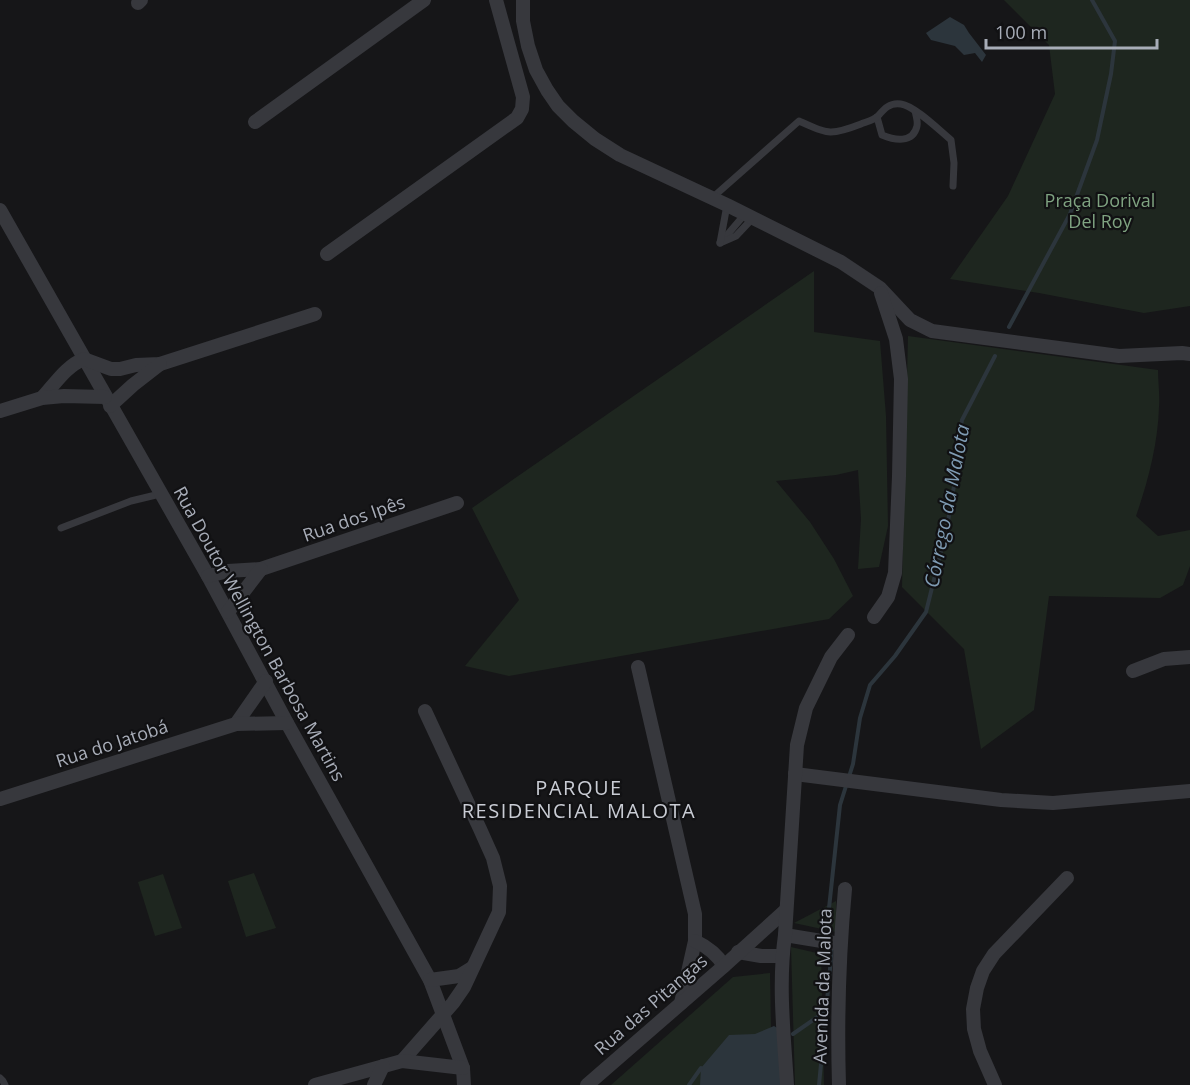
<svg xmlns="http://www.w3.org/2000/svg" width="1190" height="1085" font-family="'Open Sans',sans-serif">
	<rect width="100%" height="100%" fill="#161618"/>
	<g fill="#1e261f">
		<polygon points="1004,0 1190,0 1190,306 1144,313 1039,293 950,279 1008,196 1055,94 1049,45"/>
		<polygon points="814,271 814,332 880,341 886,416 888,526 879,567 858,569 861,519 858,470 836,475 776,481 810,522 834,559 853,596 829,619 509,676 465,666 519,600 472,508"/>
		<path d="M908 336 1158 370C1158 382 1160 395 1159 407 1158 443 1148 482 1136 516L1158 536 1190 530V566L1183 585 1160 598 1049 596 1034 710 981 749 964 649 902 587Z"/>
		<polygon points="254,873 276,928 246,937 228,881"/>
		<polygon points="163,874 182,928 155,936 138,882"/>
		<polygon points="836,901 836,932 794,923"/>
		<polygon points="791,947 821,954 824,1085 795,1085"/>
		<polygon points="770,973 772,1085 611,1085 733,977"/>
	</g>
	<g fill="#2c353c">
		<polygon points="950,17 964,25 969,33 986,55 982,62 975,53 964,55 955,46 931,40 926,33"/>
		<polygon points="774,1026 779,1029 782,1085 700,1085 701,1068 729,1035 755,1034"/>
	</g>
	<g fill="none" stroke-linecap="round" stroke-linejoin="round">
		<g stroke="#2c353c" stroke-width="4">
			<polyline points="1009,327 1070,214 1097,140 1111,74 1115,41 1092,0"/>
			<polyline points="827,927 840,805 853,764 860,718 870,685 895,656 926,612 947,527 955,480 958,444 962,420 995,356"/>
			<polyline points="793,1034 826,1011"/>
			<polyline points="689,1085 701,1068"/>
			<polyline points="819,1085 832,948"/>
		</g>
		<g stroke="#37383d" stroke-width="7">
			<path d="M877 117 882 135C894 140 913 144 917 126 918 122 916 115 915 111"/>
			<path d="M712 198 799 121C828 134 830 136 861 124 866 122 874 120 878 116 884 109 890 102 901 104 915 106 940 131 951 140L954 163 953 186"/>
			<polyline points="722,241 745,214"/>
			<polyline points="720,243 736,236 752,219"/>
			<polyline points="720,243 727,205"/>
			<polyline points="61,528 131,501 160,494"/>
			<polyline points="0,1078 3,1081 5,1085"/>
		</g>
		<g stroke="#37383d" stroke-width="14">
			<polyline points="523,0 523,21 528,46 536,70 547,90 558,106 573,121 595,139 620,155 727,205 841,262 880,288 910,320 932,331 1119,356 1182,353 1190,354"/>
			<polyline points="138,3 141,0"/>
			<polyline points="255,122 424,0"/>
			<polyline points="0,210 208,576 287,723 430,980 463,1068 464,1085"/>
			<polyline points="327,254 517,118 522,109 523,97 496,0"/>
			<path d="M42 398C55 384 66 366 84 359L111 369H120L136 365 160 364 315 314"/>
			<polyline points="110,406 133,385 160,364"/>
			<polyline points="0,411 42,398 64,396 105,397"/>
			<polyline points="208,576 228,571 261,569 457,503"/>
			<polyline points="228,612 261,569"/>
			<polyline points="874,617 888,597 895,573 899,476 901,379 896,339 881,293"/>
			<polyline points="638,667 695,914 695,941 681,1003"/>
			<polyline points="1133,671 1164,659 1190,657"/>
			<polyline points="236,724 266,681"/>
			<polyline points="795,774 1001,800 1053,803 1190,791"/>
			<polyline points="0,799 236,724 287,723"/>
			<polyline points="785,935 840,944"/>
			<path d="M695 941C708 947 717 954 724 966"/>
			<polyline points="738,952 761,956 782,956"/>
			<polyline points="430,980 459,976 472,968"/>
			<polyline points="402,1061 453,1003 464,987 499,912 500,886 493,858 480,829 425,711"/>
			<polyline points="315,1085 402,1061 463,1068"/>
			<polyline points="374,1085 383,1066"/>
			<polyline points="587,1085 724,966 786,910"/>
			<path d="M787 1085C784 1035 778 985 785 935L797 745 806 708 831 657 848 635"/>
			<path d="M839 1085C837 1019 839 954 845 889"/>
			<polyline points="995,1085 980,1051 974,1029 973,1009 977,988 983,971 994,954 1067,878"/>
		</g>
	</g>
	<g text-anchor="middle" stroke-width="4.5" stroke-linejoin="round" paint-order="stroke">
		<g font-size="18" fill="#7fa381" stroke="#111113">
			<text x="1100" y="207">Praça Dorival<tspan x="1100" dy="21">Del Roy</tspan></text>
		</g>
		<g font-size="18" fill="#a8adb8" stroke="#111113">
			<text transform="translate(354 519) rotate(-19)" y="6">Rua dos Ipês</text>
			<text transform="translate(259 634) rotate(61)" y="6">Rua Doutor Wellington Barbosa Martins</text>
			<text transform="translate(112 744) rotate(-18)" y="6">Rua do Jatobá</text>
			<text transform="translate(823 986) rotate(-88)" y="6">Avenida da Malota</text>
			<text transform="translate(651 1005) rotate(-41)" y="6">Rua das Pitangas</text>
		</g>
		<g font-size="20" font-style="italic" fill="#7f9bb3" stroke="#111113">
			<text transform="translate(947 506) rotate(-79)" y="7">Córrego da Malota</text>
		</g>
		<g font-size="20" letter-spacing="1.5" fill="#c9ccd4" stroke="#111113">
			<text x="579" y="795">PARQUE<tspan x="579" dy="23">RESIDENCIAL MALOTA</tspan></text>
		</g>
	</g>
	<path d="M986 39v9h171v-9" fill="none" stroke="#a8adb8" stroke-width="3"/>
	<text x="995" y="39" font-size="18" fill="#a8adb8" stroke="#111113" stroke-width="4.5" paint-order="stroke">100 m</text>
</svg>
